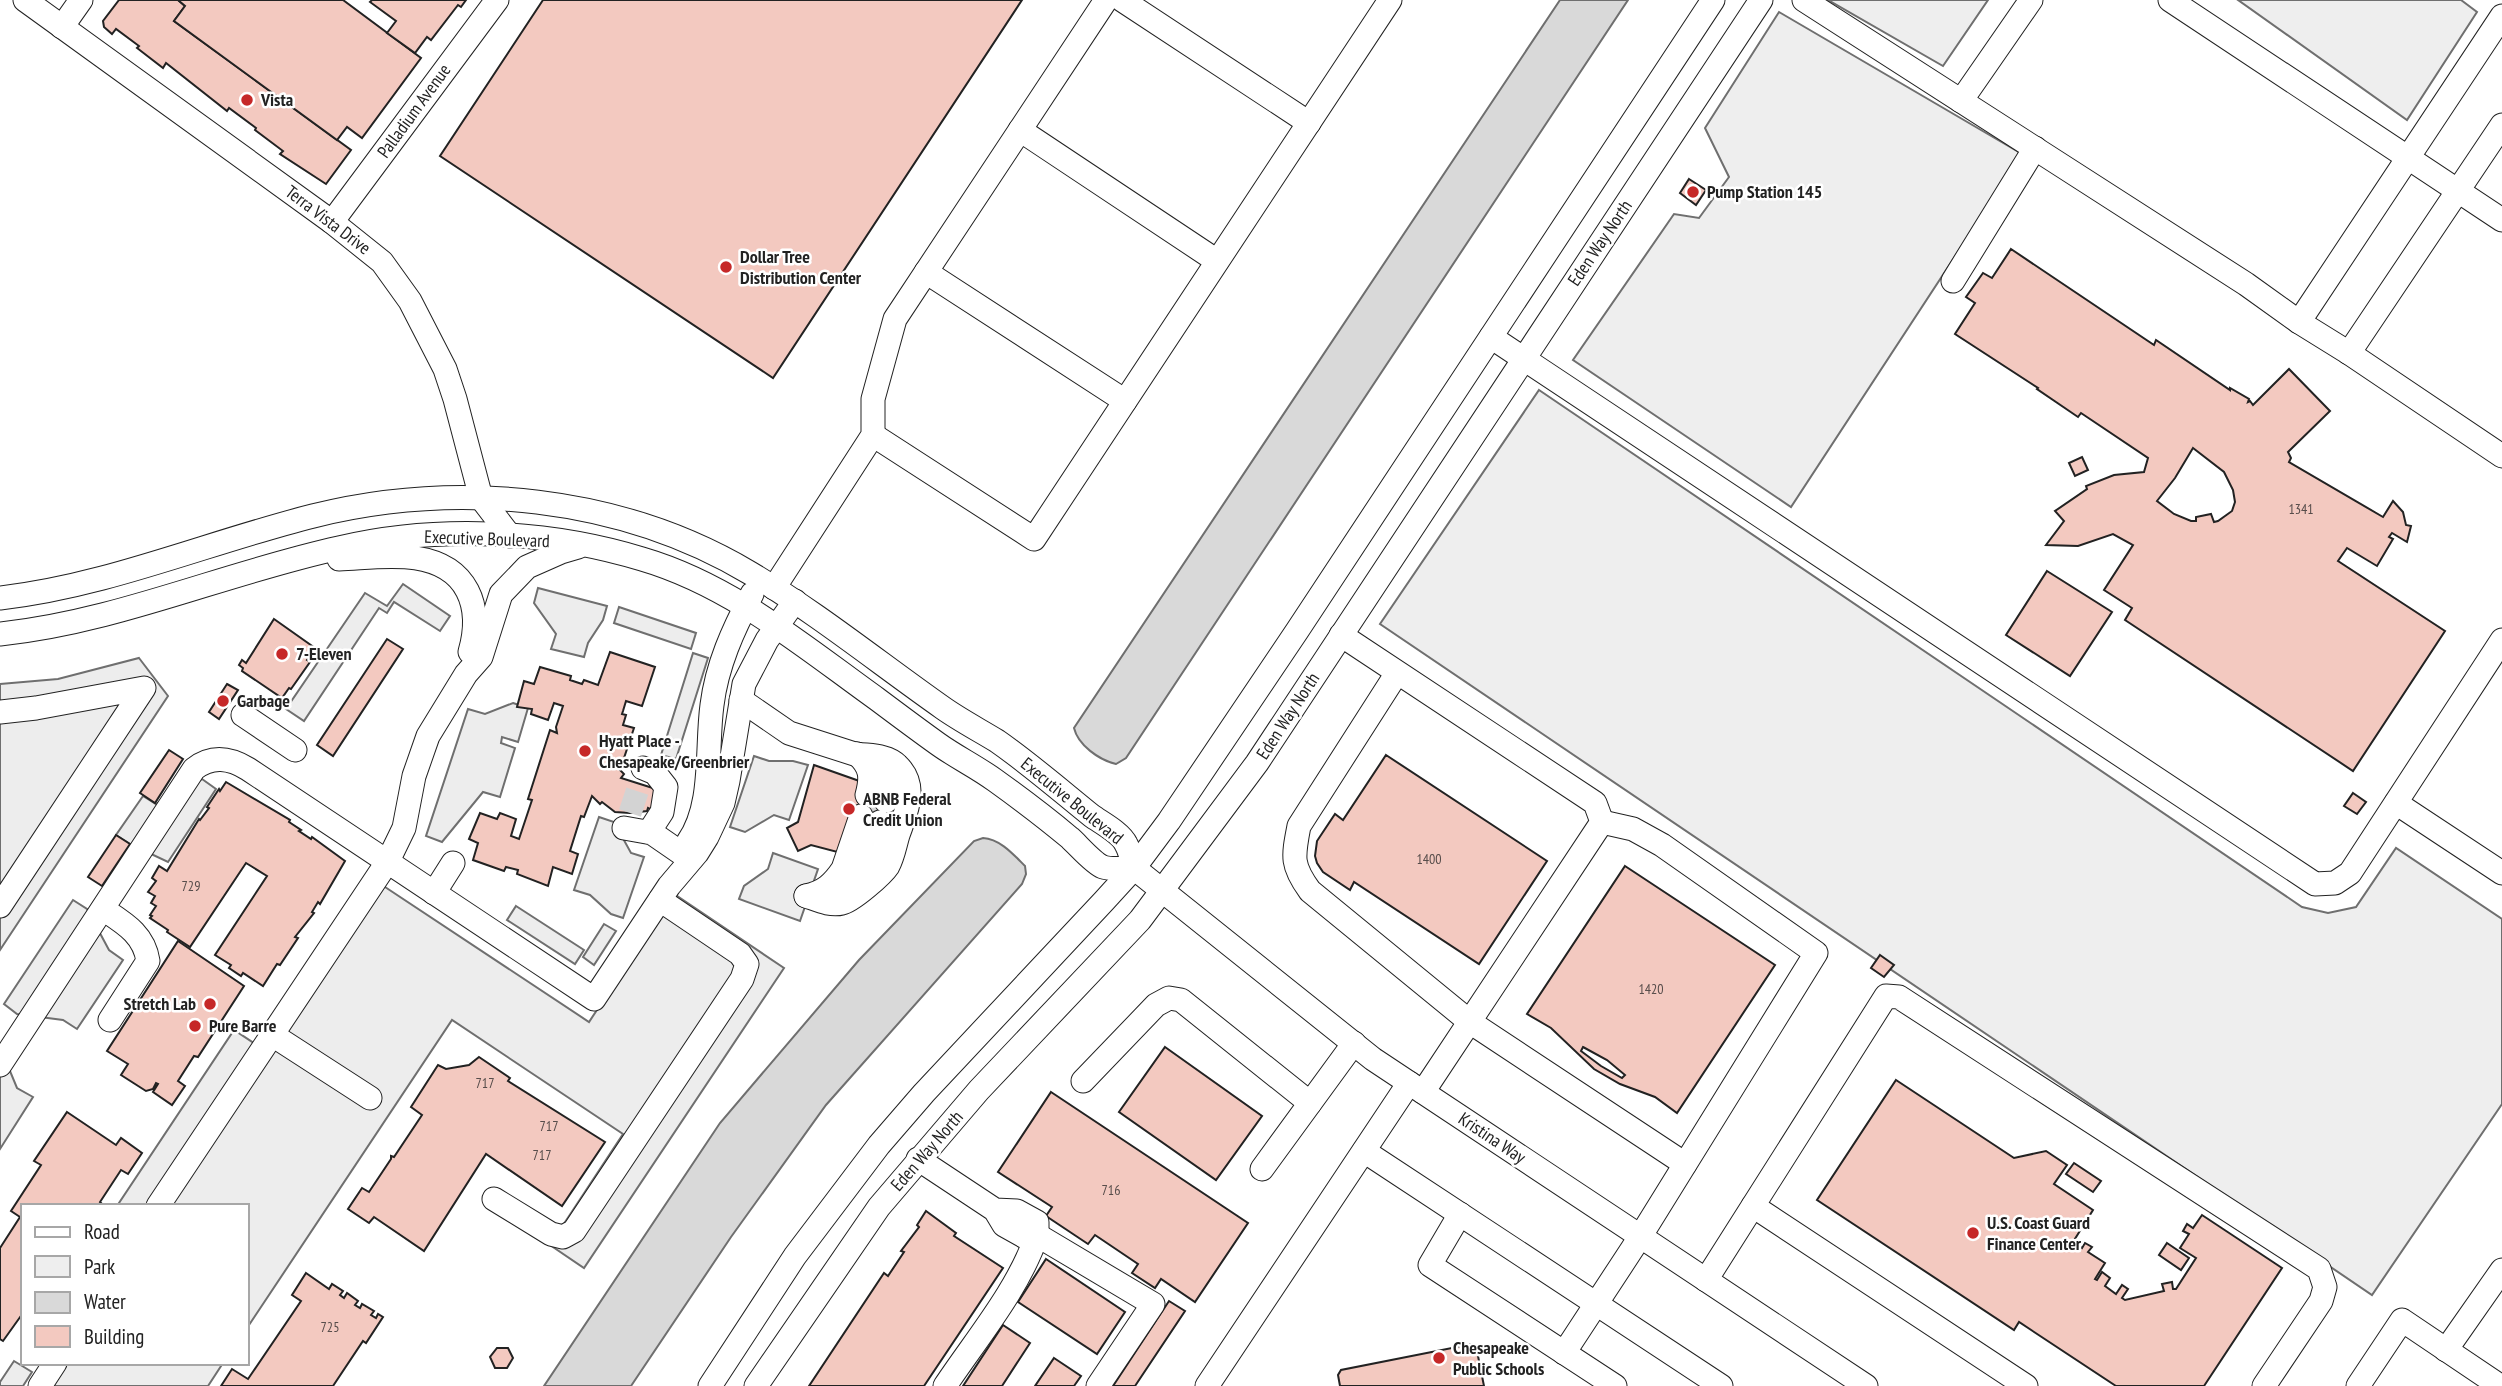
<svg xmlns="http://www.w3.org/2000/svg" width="2502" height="1386" font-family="'PT Sans Narrow',sans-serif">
	<rect width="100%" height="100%" fill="#fff"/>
	<g fill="#eee" stroke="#6f6f6f" stroke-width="2">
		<polygon points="1828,0 1988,0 1943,66"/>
		<polygon points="2238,0 2461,0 2477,12 2407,120"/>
		<polygon points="1779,12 2022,154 1791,507 1573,360 1674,214 1699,218 1729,177 1705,128"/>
		<polygon points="1539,390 2302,907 2328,913 2356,907 2396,848 2502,919 2502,1104 2372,1295 1380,624"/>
	</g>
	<g fill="#ededed" stroke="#6f6f6f" stroke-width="2">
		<polygon points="403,584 450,616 440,631 394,602 387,613 379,608 304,721 286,709 365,593 387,606"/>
		<polygon points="538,588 607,606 603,620 588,643 584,657 551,649 556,634 534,603"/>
		<polygon points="619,607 696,633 691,649 614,623"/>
		<polygon points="693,653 708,658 676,759 661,755"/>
		<polygon points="139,658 168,696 0,950 0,684 58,679"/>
		<polygon points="513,703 528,708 518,742 502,737 501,743 515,748 500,797 483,792 442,842 426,836 468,709 485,714"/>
		<polygon points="754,756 769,761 793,761 808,765 789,820 774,815 745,832 730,827"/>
		<polygon points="202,779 216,789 168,862 130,844 116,835 143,796 156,804"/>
		<polygon points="599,817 614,822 631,853 644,857 623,918 611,914 590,895 574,890"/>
		<polygon points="773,853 818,869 800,921 739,899 744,886 768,869"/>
		<polygon points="382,885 589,1022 674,894 784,968 584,1268 550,1245 623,1134 452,1020 247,1328 247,1206 117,1206 234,1030 269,1053"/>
		<polygon points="73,900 87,909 109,950 123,960 77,1029 63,1020 17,1014 4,1004"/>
		<polygon points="516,906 584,950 575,964 507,920"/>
		<polygon points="604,924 616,931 594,965 583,957"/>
		<polygon points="0,1047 17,1088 33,1097 0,1149"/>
		<polygon points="14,1361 32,1372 23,1386 0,1386 0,1382"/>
		<polygon points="47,1363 223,1363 208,1386 49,1386"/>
	</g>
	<g fill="#d9d9d9" stroke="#6f6f6f" stroke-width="2">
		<path d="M1560 0H1628L1126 758 1116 764C1099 760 1078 745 1074 728Z"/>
		<path d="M983 838C1000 839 1013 854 1025 866L1026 874 1022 884 826 1105 731 1237 631 1386H544L720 1123 859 960 974 841Z"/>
	</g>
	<g fill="#f3c9c0" stroke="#222" stroke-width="2" fill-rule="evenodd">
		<polygon points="119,0 178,0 185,6 174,21 351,150 326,184 280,154 283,151 255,130 256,128 229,108 227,111 166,63 163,68 137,48 139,46 116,29 112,34 104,27 103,21"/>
		<polygon points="178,0 343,0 421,58 362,138 347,127 337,140 174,21 185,6"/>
		<polygon points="372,0 466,0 461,7 458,5 431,40 427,37 415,53 387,33 396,21 370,2"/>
		<polygon points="543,0 1022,0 773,378 440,156"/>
		<polygon points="1689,179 1706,190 1696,205 1680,193"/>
		<path d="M2011 249 2154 345 2156 340 2230 390V388L2249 399 2248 402 2250 401 2253 405 2289 369 2330 411 2288 452 2291 458 2289 462 2383 517 2393 501 2403 512 2406 525 2411 526 2407 542 2392 533 2389 537 2393 539 2377 566 2347 548 2338 561 2445 631 2353 771 2125 620 2132 608 2104 590 2133 545 2113 534 2078 546 2046 545 2064 521 2055 511 2087 489 2086 486 2114 475 2144 472 2148 458 2081 413 2078 417 2037 389 2038 388 1955 334 1975 303 1966 297 1983 273 1992 278ZM2193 448 2224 472 2233 490 2235 502 2232 511 2218 521 2214 522 2211 514 2196 517V521H2191L2174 514 2157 501 2175 478Z"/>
		<polygon points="2082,457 2088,470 2075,476 2069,463"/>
		<polygon points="2047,571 2112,612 2070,676 2006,635"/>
		<polygon points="274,619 315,648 307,660 310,662 291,689 289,688 282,698 242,671 243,668 239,665 242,660 246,663"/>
		<polygon points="387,639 403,649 333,756 317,745"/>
		<polygon points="610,652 655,667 642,706 626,701 623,711 622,714 626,715 623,725 634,728 620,770 624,774 621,778 659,790 652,810 648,808 647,811 630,813 615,812 602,802 600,804 592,796 584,817 581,816 570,851 578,854 572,874 553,867 548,886 517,874 518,870 506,867 504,871 473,860 478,843 469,839 480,813 497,819 500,813 516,819 511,836 519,839 532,800 528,799 550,730 557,733 556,727 563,706 554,703 548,720 531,714 532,709 517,707 524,681 534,684 540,667 571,676 570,680 582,684 584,680 598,685"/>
		<polygon points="227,684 238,690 219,719 209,712"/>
		<polygon points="169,750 183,759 155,803 140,793"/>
		<polygon points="1386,755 1547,861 1479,964 1354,882 1350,890 1323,872 1317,863 1315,856 1317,841 1335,814 1343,820"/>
		<polygon points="814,765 865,783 897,804 891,825 845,854 811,845 798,851 787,828 798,822"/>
		<polygon points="226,782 290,820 289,822 301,830 299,831 311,839 312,837 345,861 320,904 318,902 312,912 314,913 295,937 298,938 280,965 277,964 263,986 243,973 241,976 229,968 231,965 215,955 267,876 246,863 190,947 167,932 168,930 150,918 152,916 150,915 156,906 151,903 155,896 148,892 156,881 152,878 159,866 167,871 199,819 200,820 209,808 207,807 219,789 220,791"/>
		<polygon points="2353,793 2366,802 2357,814 2344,806"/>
		<polygon points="116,835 130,844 102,886 88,877"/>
		<path d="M1625 866 1775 965 1677 1113 1655 1097 1620 1084 1594 1069 1551 1028 1527 1014ZM1583 1047 1607 1060 1625 1075 1622 1078 1601 1066 1581 1051Z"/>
		<polygon points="178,941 244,986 198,1057 194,1056 178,1081 185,1086 172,1105 153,1092 158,1084 156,1083 153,1089 146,1091 121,1075 128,1064 107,1051"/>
		<polygon points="1880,955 1894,965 1884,977 1871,968"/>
		<polygon points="1165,1047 1262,1116 1216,1180 1119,1112"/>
		<polygon points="479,1057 510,1078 508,1081 605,1142 562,1206 486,1154 424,1251 374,1217 369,1223 348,1209 362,1188 369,1192 391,1159 391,1156 394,1157 422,1115 411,1107 438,1065 446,1069 469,1065"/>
		<polygon points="1896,1080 2014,1158 2046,1151 2067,1165 2054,1184 2093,1210 2073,1242 2082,1248 2085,1243 2092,1247 2088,1252 2105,1263 2095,1279 2097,1280 2102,1272 2110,1278 2105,1286 2116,1294 2122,1285 2128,1289 2122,1298 2125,1300 2164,1291 2162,1284 2172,1282 2173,1289 2176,1289 2196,1258 2180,1248 2189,1234 2183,1231 2187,1224 2193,1228 2202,1215 2282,1268 2204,1386 2116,1386 2019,1322 2014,1330 1817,1200"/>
		<polygon points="1051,1092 1248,1223 1195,1302 1161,1279 1155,1288 1132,1273 1138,1264 1095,1235 1088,1244 1046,1216 1052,1207 998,1172"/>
		<polygon points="67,1112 116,1145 121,1138 142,1153 128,1174 121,1170 100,1202 102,1204 101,1206 23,1206 23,1313 3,1341 0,1339 0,1248 20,1217 11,1211 41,1165 34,1161"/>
		<polygon points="2074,1163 2101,1181 2093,1192 2066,1174"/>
		<polygon points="926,1211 956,1233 954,1236 1003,1268 924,1386 809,1386 884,1273 888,1276 904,1252 901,1251 919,1227 917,1225"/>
		<polygon points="2167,1243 2189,1258 2181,1270 2159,1255"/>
		<polygon points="1046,1259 1125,1312 1097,1354 1018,1302"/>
		<polygon points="306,1273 329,1289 332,1284 343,1291 340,1295 344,1298 347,1293 358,1301 355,1305 360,1308 362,1304 374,1311 371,1315 376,1318 378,1314 383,1317 366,1343 363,1341 333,1386 221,1386 232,1369 248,1379 301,1301 292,1295"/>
		<polygon points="1169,1301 1185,1311 1135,1386 1113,1386"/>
		<polygon points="1003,1325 1030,1343 1002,1386 963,1386"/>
		<polygon points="1472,1344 1476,1346 1484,1386 1340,1386 1338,1375 1341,1370"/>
		<polygon points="497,1348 508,1348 513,1358 507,1368 495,1368 490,1357"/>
		<polygon points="1054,1358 1081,1376 1074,1386 1035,1386"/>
	</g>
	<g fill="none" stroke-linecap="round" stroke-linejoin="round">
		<g stroke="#d3d3d3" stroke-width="23" stroke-dasharray="23 11" stroke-linecap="butt">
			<polyline points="630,813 640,783"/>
			<polyline points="870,818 876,798"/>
			<polyline points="889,824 895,804"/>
		</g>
		<defs>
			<g id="minor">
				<polyline points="25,0 332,222 382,262 410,301 445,369 455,399 481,498 510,536"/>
				<polyline points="1122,0 1309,123"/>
				<polyline points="1804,0 2246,284 2299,322 2349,353 2502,456"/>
				<polyline points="2170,0 2502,220"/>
				<polyline points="62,27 81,0"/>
				<polyline points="1961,101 2031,0"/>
				<polyline points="1020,130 1217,261"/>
				<polyline points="332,222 497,0"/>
				<polyline points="926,272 1125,401"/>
				<polyline points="1953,281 2035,148"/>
				<polyline points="2299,322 2502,16"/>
				<polyline points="1491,337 2315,884 2335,883 2350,873 2502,640"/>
				<polyline points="2349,353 2502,125"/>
				<polyline points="873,435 1034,539 1390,0"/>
				<path d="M339 559C364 558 392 554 416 558 468 566 483 606 470 652"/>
				<polyline points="774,588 873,435 873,399 895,319 1106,0"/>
				<path d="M0 598C107 586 209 542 313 516 458 480 621 496 750 573 817 613 879 663 943 708 960 720 979 730 997 741 1030 764 1061 791 1092 816 1102 823 1121 833 1126 844 1130 851 1132 860 1134 868"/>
				<path d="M0 634C116 622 225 573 339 548 436 525 547 530 642 559 731 585 803 646 877 699 897 714 917 729 938 744 956 757 977 767 996 781 1021 799 1046 818 1070 838 1078 845 1093 863 1103 867 1111 870 1125 868 1134 868"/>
				<polyline points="1341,635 1595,803 1602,822 1423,1092"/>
				<path d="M1397 673 1299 826C1293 857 1291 865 1310 891L1470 1022 1685 1164"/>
				<polyline points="741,700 789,733 870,759"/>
				<polyline points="0,712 36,708 144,688 0,906"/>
				<polyline points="243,715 295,750"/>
				<path d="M857 754C871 767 872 777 867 795"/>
				<path d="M878 762C889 774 891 786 886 801"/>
				<polyline points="643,768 655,773 666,787 662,812 649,832"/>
				<polyline points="2396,803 2502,873"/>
				<polyline points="624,828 652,833 681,853 700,845"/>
				<path d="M688 842C714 805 706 749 712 705 717 665 733 630 752 594"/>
				<polyline points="1134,868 1373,1059 1866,1386"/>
				<path d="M846 890C867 873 872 846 880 822"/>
				<polyline points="434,893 453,863"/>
				<path d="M806 896C818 900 830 906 842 903 852 901 882 875 888 866 893 857 895 845 898 835 906 812 919 786 897 765 887 755 870 756 857 754"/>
				<path d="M806 896C824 892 833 884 843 869L861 816"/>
				<path d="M103 909C124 923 144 934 148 961L110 1020"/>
				<polyline points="271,1034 370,1098"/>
				<path d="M0 1065 194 769C212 755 230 758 248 769L594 999 669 886 697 853 707 837 723 803 728 781 744 684 767 640 795 601"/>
				<polyline points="1083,1081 1156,1005 1169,998 1181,1000 1310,1103"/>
				<polyline points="1364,1151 1721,1386"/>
				<polyline points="918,1159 995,1210 1017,1211 1037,1222 1037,1235 1027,1238 1004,1225 995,1210"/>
				<polyline points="1262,1169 1354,1043"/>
				<polyline points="494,1199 551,1234 563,1237 574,1231 742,979 747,964 740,954 660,900"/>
				<polyline points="158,1206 388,861 404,828 414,776 428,736 466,674 481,657 501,594 527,567 561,552 578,547"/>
				<polyline points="1753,1206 2026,1386"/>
				<polyline points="1460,1214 1430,1265 1615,1386"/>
				<polyline points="1706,1280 1886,996 1899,997 2319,1269 2325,1287 2321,1301 2264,1386"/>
				<polyline points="2446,1350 2502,1270"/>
				<polyline points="1564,1353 1640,1237 1816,953 1662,845 1633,829 1602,822"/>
				<polyline points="40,1386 55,1363"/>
				<polyline points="710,1386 795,1256 879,1145 924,1093 1104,901 1134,868 1169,821 1297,631 1713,0"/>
				<polyline points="756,1386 879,1207 979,1090 1140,920 1257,763 1761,0"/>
				<path d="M945 1386C977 1338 1018 1290 1037 1235L1153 1304 1098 1386"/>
				<polyline points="1207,1386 1409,1083"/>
				<polyline points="2358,1386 2402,1320 2500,1386"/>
			</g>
		</defs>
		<use href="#minor" stroke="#222" stroke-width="25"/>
		<use href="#minor" stroke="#fff" stroke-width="23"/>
	</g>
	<g fill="#c62828" stroke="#fff" stroke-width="2.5">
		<circle cx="247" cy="100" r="7"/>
		<circle cx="1693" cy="192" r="7"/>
		<circle cx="726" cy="267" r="7"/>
		<circle cx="282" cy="654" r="7"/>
		<circle cx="223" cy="701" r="7"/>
		<circle cx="585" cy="751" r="7"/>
		<circle cx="849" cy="809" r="7"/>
		<circle cx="210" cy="1004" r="7"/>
		<circle cx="195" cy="1026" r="7"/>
		<circle cx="1973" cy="1233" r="7"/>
		<circle cx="1439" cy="1358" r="7"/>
	</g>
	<g text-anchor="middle" stroke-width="5" stroke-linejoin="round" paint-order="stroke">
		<g font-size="14" fill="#564c4a">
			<text x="2301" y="514">1341</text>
			<text x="1429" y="864">1400</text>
			<text x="191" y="891">729</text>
			<text x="1651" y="994">1420</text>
			<text x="485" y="1088">717</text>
			<text x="549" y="1131">717</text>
			<text x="542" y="1160">717</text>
			<text x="1111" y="1195">716</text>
			<text x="330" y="1332">725</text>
		</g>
		<g font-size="18" font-weight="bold" fill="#222" stroke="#fff" text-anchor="start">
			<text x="261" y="106">Vista</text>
			<text x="1707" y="198">Pump Station 145</text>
			<text x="740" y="263">Dollar Tree<tspan x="740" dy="21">Distribution Center</tspan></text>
			<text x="296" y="660">7-Eleven</text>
			<text x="237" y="707">Garbage</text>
			<text x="599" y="747">Hyatt Place -<tspan x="599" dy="21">Chesapeake/Greenbrier</tspan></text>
			<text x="863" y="805">ABNB Federal<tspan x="863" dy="21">Credit Union</tspan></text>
			<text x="196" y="1010" text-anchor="end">Stretch Lab</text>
			<text x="209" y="1032">Pure Barre</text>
			<text x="1987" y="1229">U.S. Coast Guard<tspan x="1987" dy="21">Finance Center</tspan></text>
			<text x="1453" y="1354">Chesapeake<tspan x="1453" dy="21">Public Schools</tspan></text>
		</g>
		<g font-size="18" fill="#222" stroke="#fff">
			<text transform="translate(414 111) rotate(-54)" y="6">Palladium Avenue</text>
			<text transform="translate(328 220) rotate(37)" y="6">Terra Vista Drive</text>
			<text transform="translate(1600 243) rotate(-56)" y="6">Eden Way North</text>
			<text transform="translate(487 539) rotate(2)" y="6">Executive Boulevard</text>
			<text transform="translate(1288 716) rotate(-57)" y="6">Eden Way North</text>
			<text transform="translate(1072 801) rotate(39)" y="6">Executive Boulevard</text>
			<text transform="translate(1492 1138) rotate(34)" y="6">Kristina Way</text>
			<text transform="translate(927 1151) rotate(-49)" y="6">Eden Way North</text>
		</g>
	</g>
	<rect x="21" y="1204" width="228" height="161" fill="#ffffff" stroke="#a7a7a7" stroke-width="2"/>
	<rect x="35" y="1227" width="35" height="10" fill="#ffffff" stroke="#a7a7a7" stroke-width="2"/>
	<text x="84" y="1239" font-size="21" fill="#222222">Road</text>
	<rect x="35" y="1256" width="35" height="21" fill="#eeeeee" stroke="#a7a7a7" stroke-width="2"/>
	<text x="84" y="1274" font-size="21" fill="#222222">Park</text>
	<rect x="35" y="1292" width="35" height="21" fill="#d9d9d9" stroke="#a7a7a7" stroke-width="2"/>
	<text x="84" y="1309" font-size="21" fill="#222222">Water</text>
	<rect x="35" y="1326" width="35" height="21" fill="#f3c9c0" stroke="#a7a7a7" stroke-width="2"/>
	<text x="84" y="1344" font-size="21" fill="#222222">Building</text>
</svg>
